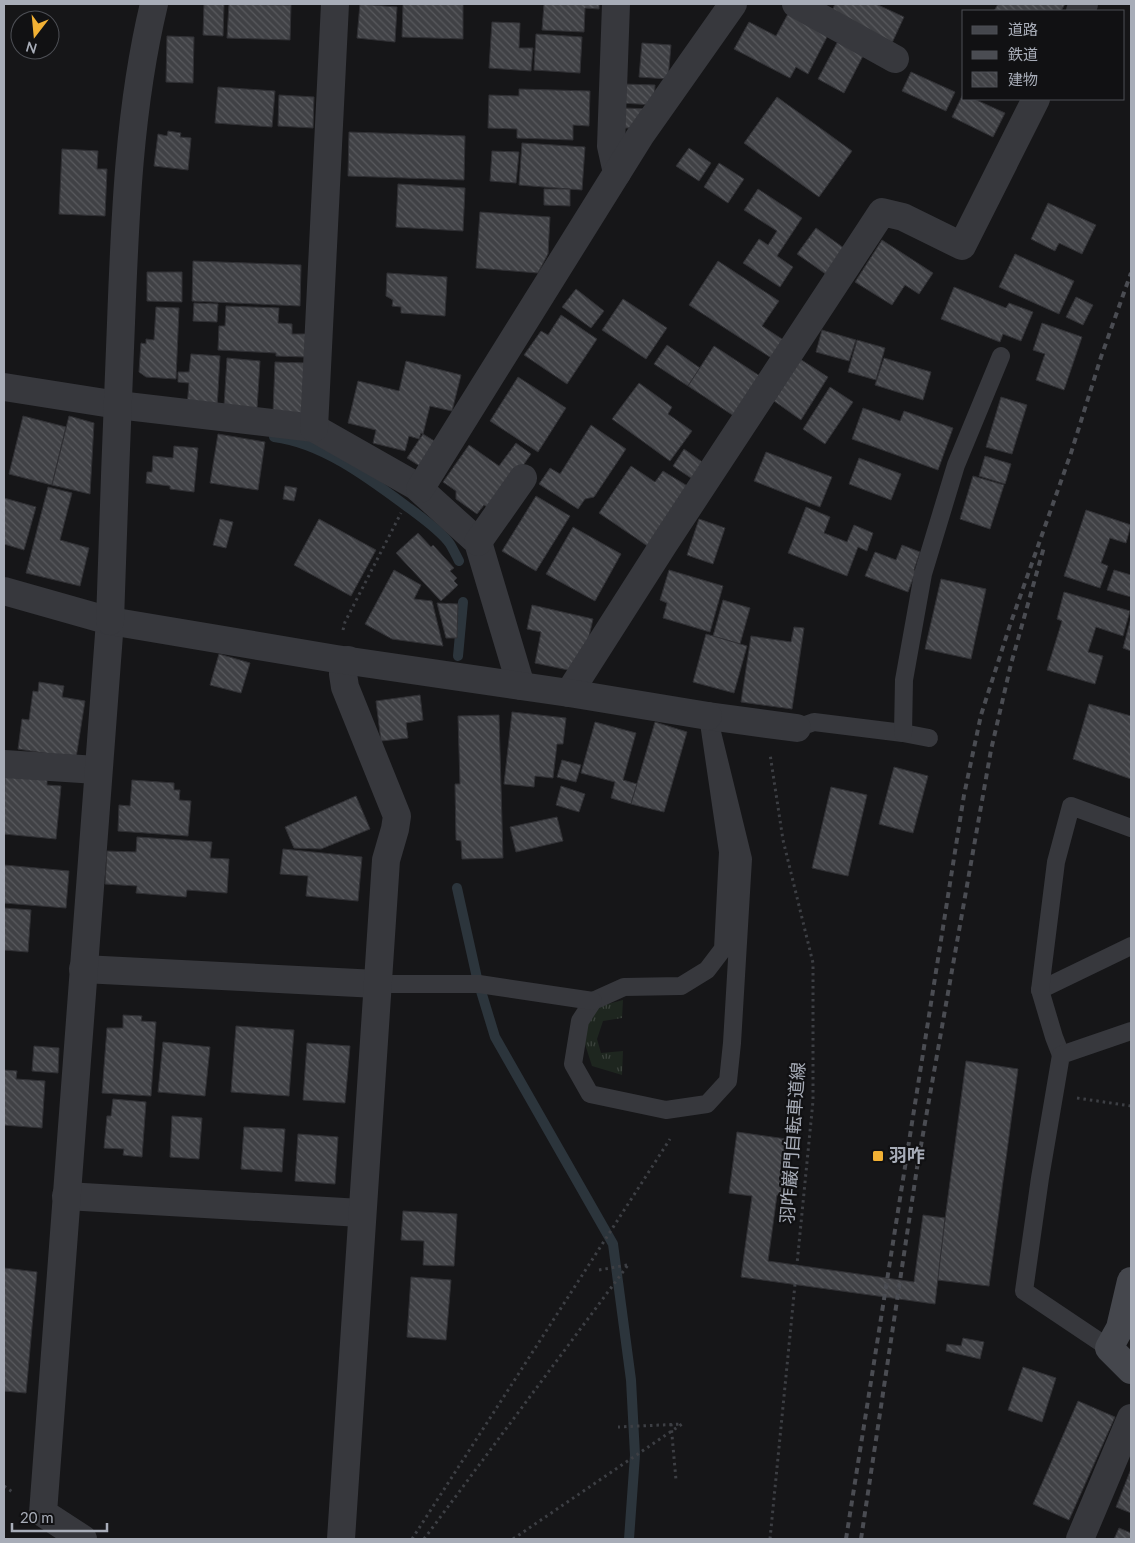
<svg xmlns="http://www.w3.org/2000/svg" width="1135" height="1543" font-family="Lato,'Noto Sans JP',sans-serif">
	<defs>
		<pattern id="grass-tufts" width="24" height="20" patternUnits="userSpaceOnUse" patternTransform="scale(1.25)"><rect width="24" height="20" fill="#1e261f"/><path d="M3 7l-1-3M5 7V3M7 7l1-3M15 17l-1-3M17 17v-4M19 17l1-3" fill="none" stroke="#3c433d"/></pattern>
		<pattern id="building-back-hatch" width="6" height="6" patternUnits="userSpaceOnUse" patternTransform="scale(1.25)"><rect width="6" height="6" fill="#404145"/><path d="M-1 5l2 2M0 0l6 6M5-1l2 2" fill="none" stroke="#595a5e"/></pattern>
	</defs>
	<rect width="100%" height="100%" fill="#161618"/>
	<polygon fill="url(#grass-tufts)" points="623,1000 622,1018 603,1021 597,1039 601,1053 623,1051 622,1075 592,1066 584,1041 585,1022 596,1007"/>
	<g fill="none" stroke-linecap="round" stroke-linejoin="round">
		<g stroke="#2c353c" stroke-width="10">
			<path d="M274 437C323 443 370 479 409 508 421 517 441 531 450 544 453 549 456 555 459 561"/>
			<polyline points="458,656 463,602"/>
			<polyline points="457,888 477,978 495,1037 613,1244 631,1380 635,1455 629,1539"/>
		</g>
	</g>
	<g fill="url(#building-back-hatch)" stroke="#303034">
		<polygon points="204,4 224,4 223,36 203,35"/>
		<polygon points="229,4 291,5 290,40 227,38"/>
		<polygon points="360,4 397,7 395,42 357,38"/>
		<polygon points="403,4 463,4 463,39 402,37"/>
		<polygon points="544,4 599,4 599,9 585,8 584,32 542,30"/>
		<polygon points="835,4 876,4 904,17 892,43 831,13"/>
		<polygon points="998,4 1065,4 1061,11 994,11"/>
		<polygon points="789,12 829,33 808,74 796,67 790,78 734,49 749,22 776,36"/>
		<polygon points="492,22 520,23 519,48 533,48 531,71 489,68"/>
		<polygon points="536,34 582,37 580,73 534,70"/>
		<polygon points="167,36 194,37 193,83 166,82"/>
		<polygon points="838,41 864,54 844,93 818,79"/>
		<polygon points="642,43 671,45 668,79 639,77"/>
		<polygon points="911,72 955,92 946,111 902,91"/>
		<polygon points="623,84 655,85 654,105 622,103"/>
		<polygon points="218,87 275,91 272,127 215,123"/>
		<polygon points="519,89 590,91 589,126 573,125 573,140 517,138 517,129 488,128 489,95 519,96"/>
		<polygon points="963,94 964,99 974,99 1005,113 993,137 952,117"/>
		<polygon points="279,95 314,97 313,128 278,126"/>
		<polygon points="777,97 852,151 819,197 744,143"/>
		<polygon points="624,108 649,109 634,128 623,128"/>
		<polygon points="168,131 181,133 180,137 191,138 188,170 154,166 158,134 167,136"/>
		<polygon points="349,132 465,136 464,180 348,176"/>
		<polygon points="522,143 585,147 582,190 519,185"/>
		<polygon points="689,148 711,163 699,181 676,166"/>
		<polygon points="62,149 98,151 97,169 107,169 105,216 59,214"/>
		<polygon points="492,151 519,152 516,183 490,181"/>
		<polygon points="719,163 744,179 728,203 704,187"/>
		<polygon points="398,184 465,188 463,231 396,227"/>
		<polygon points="544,189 570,189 570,206 544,205"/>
		<polygon points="758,189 802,218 777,256 793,267 780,287 743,263 759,239 768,245 777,231 744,210"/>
		<polygon points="1048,203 1096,225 1082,254 1059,243 1055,251 1031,239"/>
		<polygon points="480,212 550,217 548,254 538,273 476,268"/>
		<polygon points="816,228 848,251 830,277 797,254"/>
		<polygon points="882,240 933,273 919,294 905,285 892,305 855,282"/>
		<polygon points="1015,254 1074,281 1059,314 999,287"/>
		<polygon points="193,261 301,265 300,306 192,301"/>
		<polygon points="718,261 779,301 762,326 785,341 773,359 689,305"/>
		<polygon points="147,272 182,272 182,302 147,301"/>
		<polygon points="387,273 447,277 445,316 401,313 401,307 392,306 393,300 386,296"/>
		<polygon points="954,287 1006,308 1009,303 1033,312 1021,341 1003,334 1000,342 941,319"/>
		<polygon points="576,289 604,311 591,328 562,307"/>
		<polygon points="1076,297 1093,305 1083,325 1066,317"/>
		<polygon points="623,299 667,328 646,359 602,330"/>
		<polygon points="194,303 218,304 217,322 193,321"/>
		<polygon points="226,306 279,308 278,323 292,324 292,334 307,334 305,357 276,356 276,353 218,350 219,326 225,326"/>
		<polygon points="156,307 179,308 176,379 146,377 139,372 141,343 146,344 146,339 154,340"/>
		<polygon points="561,315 597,339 567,384 524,355 541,331 548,335"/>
		<polygon points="1042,323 1082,337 1064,390 1036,380 1045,354 1033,350"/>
		<polygon points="822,330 856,340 849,361 816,352"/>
		<polygon points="857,340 885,348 876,380 848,372"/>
		<polygon points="667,345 700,368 688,386 654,364"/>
		<polygon points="714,346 763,378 737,418 688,386"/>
		<polygon points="191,354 220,356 217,409 187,407 189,383 178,382 178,372 189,372"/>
		<polygon points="227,358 260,361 257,409 224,407"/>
		<polygon points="884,358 931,372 923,400 875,385"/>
		<polygon points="800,359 828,377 801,420 774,401"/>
		<polygon points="406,361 461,375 452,411 430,406 423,434 421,433 419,439 409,436 405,451 373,443 376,430 348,423 358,381 399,391"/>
		<polygon points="275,362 306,363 303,414 273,412"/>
		<polygon points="518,377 566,408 538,452 490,421"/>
		<polygon points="639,383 672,407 668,414 692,431 670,461 612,419"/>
		<polygon points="830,387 853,402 825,444 803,429"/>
		<polygon points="1001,397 1027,405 1012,454 986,447"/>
		<polygon points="863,408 900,421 904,411 953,428 938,470 852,439"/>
		<polygon points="23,416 66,427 52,485 9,474"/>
		<polygon points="69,416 94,423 90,494 52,485"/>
		<polygon points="591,425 626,449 594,497 585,499 578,509 539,484 550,468 560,474"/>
		<polygon points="218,434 265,442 258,490 210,483"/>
		<polygon points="423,434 439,444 423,468 407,458"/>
		<polygon points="516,443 531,454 492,510 484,505 477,514 456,499 456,491 443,482 469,445 499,466"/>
		<polygon points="174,446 198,448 194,492 170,489 170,486 146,483 147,472 152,472 153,456 173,458"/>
		<polygon points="684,449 705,464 694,480 673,466"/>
		<polygon points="766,452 832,477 820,507 754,481"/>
		<polygon points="985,456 1011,464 1005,484 979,476"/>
		<polygon points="859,458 901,474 891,500 849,484"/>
		<polygon points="631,466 655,482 663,471 689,487 649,547 599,513"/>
		<polygon points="973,476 1004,485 990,529 960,519"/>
		<polygon points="285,486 297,488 294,501 283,499"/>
		<polygon points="48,487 72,493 60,540 89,548 80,586 26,573"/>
		<polygon points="536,496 570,516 536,571 502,551"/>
		<polygon points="4,498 36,507 24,550 4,544"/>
		<polygon points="806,507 830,517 824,533 847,542 854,525 873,533 867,551 858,547 847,576 788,553"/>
		<polygon points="1086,510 1131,525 1126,543 1110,538 1101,563 1108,566 1100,588 1064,576"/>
		<polygon points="220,519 233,522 226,548 213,545"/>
		<polygon points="319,519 376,550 351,596 294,565"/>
		<polygon points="699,519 725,528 713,564 687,555"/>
		<polygon points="573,527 621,554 595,601 546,574"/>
		<polygon points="418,533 431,547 433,545 454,568 450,571 457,578 454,581 458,585 441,601 396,553"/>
		<polygon points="902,545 920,552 914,570 916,571 908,592 865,576 875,552 896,560"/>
		<polygon points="394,570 421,585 414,599 432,601 443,646 392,639 365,624"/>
		<polygon points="669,570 723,586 710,632 663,618 667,603 660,600"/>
		<polygon points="1114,570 1131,575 1131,597 1107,590"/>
		<polygon points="941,579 986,589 971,659 925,649"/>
		<polygon points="1064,592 1130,611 1123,636 1096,627 1088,652 1103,656 1095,684 1047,670 1062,621 1057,619"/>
		<polygon points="723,600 750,608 740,644 713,636"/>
		<polygon points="437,603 458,604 457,638 446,638"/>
		<polygon points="532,605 593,619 586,649 573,671 535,663 541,632 527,629"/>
		<polygon points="1131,618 1131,651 1123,648"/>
		<polygon points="794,627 804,628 792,709 741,702 751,636 791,642"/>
		<polygon points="706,634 747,646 734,693 693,682"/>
		<polygon points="219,654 250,663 241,693 210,685"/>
		<polygon points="39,682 64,686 62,697 85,701 76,758 18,749 22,719 29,720 33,691 38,692"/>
		<polygon points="420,695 423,720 406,723 408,738 381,741 376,701"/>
		<polygon points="1089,704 1131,716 1131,779 1073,759"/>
		<polygon points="512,712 566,718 563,744 557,744 553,778 535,776 534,787 504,784"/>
		<polygon points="499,715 503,858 462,859 461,841 456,840 455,784 460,784 458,716"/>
		<polygon points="595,722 636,733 623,780 637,784 631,804 611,798 615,782 581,773"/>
		<polygon points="655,722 687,732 664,812 631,804"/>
		<polygon points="562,760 581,765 576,782 557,777"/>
		<polygon points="894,767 928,776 913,833 879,824"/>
		<polygon points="5,772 47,776 47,785 61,786 56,839 4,834"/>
		<polygon points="132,780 174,783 174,790 180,790 179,800 191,801 188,836 118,831 119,805 130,806"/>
		<polygon points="561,786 585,794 579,812 556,805"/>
		<polygon points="831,787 867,795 848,876 812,868"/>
		<polygon points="356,796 370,829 321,849 294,848 285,827"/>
		<polygon points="557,817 563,841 516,852 510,827"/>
		<polygon points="137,837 212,842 210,858 229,859 227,893 187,890 186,897 136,893 137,886 105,884 107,851 136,852"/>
		<polygon points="283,849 362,857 358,901 306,896 308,876 280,874"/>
		<polygon points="4,865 69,871 66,908 4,903"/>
		<polygon points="4,908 31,910 28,952 4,950"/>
		<polygon points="123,1015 142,1016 141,1021 156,1022 151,1096 102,1093 107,1028 123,1028"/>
		<polygon points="236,1026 294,1030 289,1096 231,1092"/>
		<polygon points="163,1042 210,1047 205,1096 158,1092"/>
		<polygon points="307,1043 350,1046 345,1103 303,1100"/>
		<polygon points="34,1046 59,1048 58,1073 32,1071"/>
		<polygon points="966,1061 1018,1069 989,1286 937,1280"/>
		<polygon points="4,1070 17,1071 16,1079 45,1081 42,1128 4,1125"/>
		<polygon points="113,1099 146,1102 142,1157 123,1155 124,1149 104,1148 107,1116 111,1116"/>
		<polygon points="172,1116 202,1118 199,1159 170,1157"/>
		<polygon points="244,1127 285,1129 282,1172 241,1169"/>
		<polygon points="737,1132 793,1140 785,1196 777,1195 768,1261 914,1282 923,1215 945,1218 935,1304 741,1277 752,1196 729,1193"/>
		<polygon points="298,1134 338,1137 335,1184 295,1181"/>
		<polygon points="403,1211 457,1214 454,1266 423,1265 424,1241 401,1240"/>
		<polygon points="4,1268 37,1272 26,1393 4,1391"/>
		<polygon points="411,1277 451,1280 446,1340 407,1337"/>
		<polygon points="963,1338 984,1342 980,1359 946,1351 947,1344 961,1346"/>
		<polygon points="1023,1367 1056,1378 1042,1422 1008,1410"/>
		<polygon points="1078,1401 1115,1417 1069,1520 1033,1504"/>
		<polygon points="1131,1469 1131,1513 1116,1507"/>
		<polygon points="1119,1528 1131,1533 1131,1539 1114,1539"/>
	</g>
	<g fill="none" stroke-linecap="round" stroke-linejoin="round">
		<g stroke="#3d3f44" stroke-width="3" stroke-dasharray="2.5 4" stroke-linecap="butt">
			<polyline points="343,630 345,622 401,513"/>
			<polyline points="1077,1098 1131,1106"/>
			<polyline points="599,1270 627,1265"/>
			<polyline points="671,1424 676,1480"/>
			<polyline points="4,1486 14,1493"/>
			<polyline points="412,1539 670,1139"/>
			<polyline points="424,1539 628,1265"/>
			<polyline points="513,1539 682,1424 618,1427"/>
			<polyline points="770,1539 813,1101 813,963 783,840 770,754"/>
		</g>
		<g stroke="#37383d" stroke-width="18">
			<polygon points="708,716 743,859 732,1043 728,1081 707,1104 666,1110 590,1094 573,1064 580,1021 593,1001 624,987 681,986 707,970 723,949 728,852"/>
			<polyline points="797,728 814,722 903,733 929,738"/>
			<polyline points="903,733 904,680 923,574 956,465 1001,356"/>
			<polyline points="377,984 479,984 593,1001"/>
			<polyline points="1040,990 1131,946"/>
			<polyline points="1061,1055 1054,1037 1040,990 1056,862 1071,806 1131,828"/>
			<polyline points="1109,1348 1024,1291 1040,1178 1061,1055 1131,1031"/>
		</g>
		<g stroke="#37383d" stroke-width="28">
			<polyline points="616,4 611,146 617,173"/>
			<polyline points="796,4 895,59"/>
			<polyline points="1080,11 1084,4"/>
			<polyline points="4,387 118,405 314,428 416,486 478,542 521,686"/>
			<polyline points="314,428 335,4"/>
			<polyline points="420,489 640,136 733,4"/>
			<polyline points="478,542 523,478"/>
			<polyline points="569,693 664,544 882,212 903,217 962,246 1036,99"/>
			<polyline points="708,716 797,728"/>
			<polyline points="4,764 97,770"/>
			<polyline points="83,969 377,984"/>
			<polyline points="66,1196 361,1213"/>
			<polyline points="83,1539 43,1513 110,621"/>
			<polyline points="341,1539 386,860 395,829 397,816 345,687 343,674 348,660"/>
			<polyline points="1080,1539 1131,1418"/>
		</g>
		<g stroke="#37383d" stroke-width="28">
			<polyline points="4,591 110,621 336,659 569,693 708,716"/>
			<path d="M110 621C113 522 117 422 121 323 125 216 129 108 154 4"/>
		</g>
		<polyline stroke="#45474d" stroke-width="28" points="1131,1281 1120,1328 1109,1348 1131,1370"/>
		<g stroke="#4a4c52" stroke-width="4" stroke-dasharray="6 5" stroke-linecap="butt">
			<polyline points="846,1539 964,795 981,715 1010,625 1071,453 1101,357 1131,273"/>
			<polyline points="861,1539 917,1168 991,750 1011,664 1044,547"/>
		</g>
	</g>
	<rect fill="#f2b134" stroke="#111113" stroke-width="2" x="872" y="1150" width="12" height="12" rx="2.5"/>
	<g text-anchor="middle" stroke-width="4.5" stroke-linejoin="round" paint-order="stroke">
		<g font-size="18" fill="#a8adb8" stroke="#111113">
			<text transform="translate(793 1143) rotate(-86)" y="6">羽咋巌門自転車道線</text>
		</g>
		<g font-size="18" font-weight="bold" fill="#a8adb8" stroke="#111113" text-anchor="start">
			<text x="889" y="1162">羽咋</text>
		</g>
	</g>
	<rect width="1135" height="1543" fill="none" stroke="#a8adb8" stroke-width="10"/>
	<rect x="962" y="10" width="162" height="90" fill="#111113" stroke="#4d4f55"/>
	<rect x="972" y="26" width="25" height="8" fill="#45474d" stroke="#4d4f55"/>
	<text x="1008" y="35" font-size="15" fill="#a8adb8">道路</text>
	<rect x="972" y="51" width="25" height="8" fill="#4a4c52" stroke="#4d4f55"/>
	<text x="1008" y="60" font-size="15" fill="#a8adb8">鉄道</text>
	<rect x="972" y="72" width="25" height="15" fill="url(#building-back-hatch)" stroke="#4d4f55"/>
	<text x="1008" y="85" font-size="15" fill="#a8adb8">建物</text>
	<g transform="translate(35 35) rotate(196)"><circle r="24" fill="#111113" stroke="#4d4f55"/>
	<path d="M0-4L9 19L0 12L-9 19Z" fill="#f2b134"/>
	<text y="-8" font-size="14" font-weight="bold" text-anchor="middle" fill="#a8adb8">N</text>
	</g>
	<path d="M12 1523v8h95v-8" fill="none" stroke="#a8adb8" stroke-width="2.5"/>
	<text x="20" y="1523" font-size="15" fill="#a8adb8" stroke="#111113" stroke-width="4" paint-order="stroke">20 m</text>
</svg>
